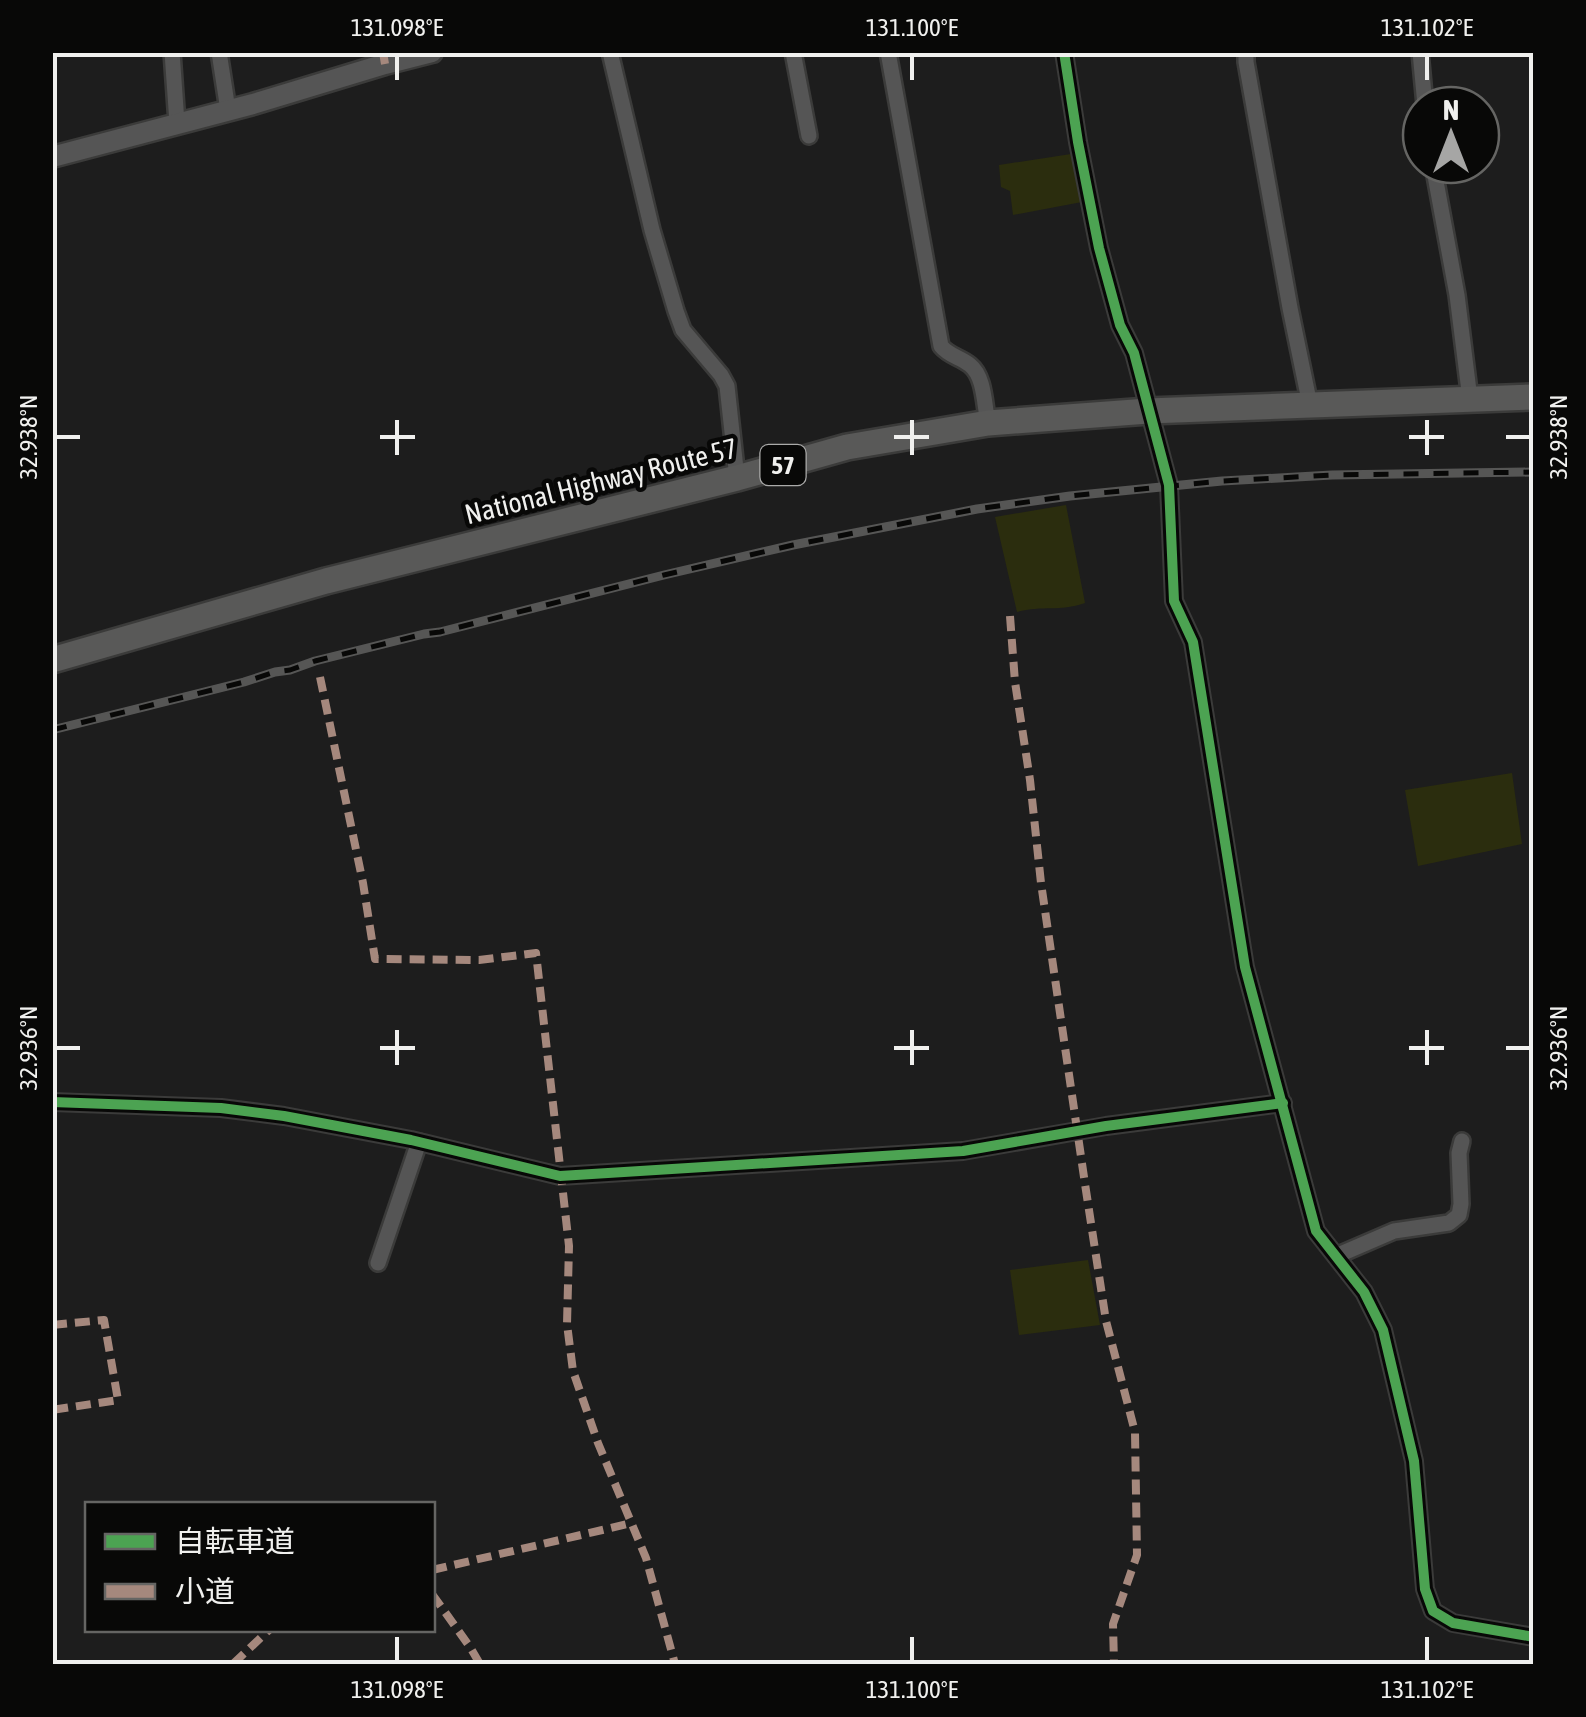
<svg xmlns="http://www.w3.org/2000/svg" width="1586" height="1717" font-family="'Asap Condensed','Noto Sans JP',sans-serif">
	<rect width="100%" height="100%" fill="#1d1d1d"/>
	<g fill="#2b2d0e">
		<polygon points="1071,154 1082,202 1013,215 1010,191 1001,187 999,165"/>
		<path d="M1066 505 1085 603C1059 612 1043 605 1017 612L995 517Z"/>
		<polygon points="1512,773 1522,844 1418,866 1405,790"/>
		<polygon points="1088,1260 1100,1325 1019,1335 1010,1270"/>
	</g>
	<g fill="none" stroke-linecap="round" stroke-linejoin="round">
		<defs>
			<g id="minor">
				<polyline points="172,52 177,123"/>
				<polyline points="219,52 228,110"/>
				<polyline points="610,52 652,230 676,311 683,330 721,375 727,386 737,478"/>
				<polyline points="793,52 809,136"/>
				<path d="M888 52 941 346C949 356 960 357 970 365 985 377 984 405 988 423"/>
				<polyline points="1064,52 1078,142 1099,248 1120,325 1134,353 1169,485 1174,601 1193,642 1245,967 1316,1231 1364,1292 1383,1330 1414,1461 1425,1589 1433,1611 1453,1623 1534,1637"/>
				<polyline points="1246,52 1246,62 1290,308 1310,405"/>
				<polyline points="1420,52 1425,105"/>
				<polyline points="1433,165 1457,295 1470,399"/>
				<polyline points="52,1102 221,1108 284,1116 411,1140 560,1176 963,1151 1106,1126 1283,1103"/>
				<polyline points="1336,1256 1394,1231 1449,1223 1459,1215 1461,1204 1459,1153 1462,1141"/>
				<polyline points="378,1263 419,1142"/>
			</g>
			<polyline id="tertiary" points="52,157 253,104 385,64 432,52"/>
			<polyline id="trunk" points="52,660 326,581 737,478 847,447 988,423 1148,411 1534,397"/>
		</defs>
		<use href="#minor" stroke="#3b3b3a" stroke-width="20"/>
		<use href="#tertiary" stroke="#3b3b3a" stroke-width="25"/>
		<use href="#trunk" stroke="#3b3b3a" stroke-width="30"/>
		<use href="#minor" stroke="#555" stroke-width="15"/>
		<use href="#tertiary" stroke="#555" stroke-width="20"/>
		<use href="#trunk" stroke="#595958" stroke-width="25"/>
		<defs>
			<polyline id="rail" points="52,730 244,682 275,672 290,670 315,661 424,634 440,632 664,575 793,545 977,509 1070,496 1222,481 1332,475 1534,472"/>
		</defs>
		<use href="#rail" stroke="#565655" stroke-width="9"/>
		<use href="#rail" stroke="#080807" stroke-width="5" stroke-dasharray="15" stroke-linecap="butt"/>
		<g stroke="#a5887d" stroke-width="8" stroke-dasharray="15 8" stroke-linecap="butt">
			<polyline points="383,52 385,64"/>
			<polyline points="1010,616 1015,682 1030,780 1041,883 1085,1184 1106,1321 1135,1432 1137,1555 1113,1624 1114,1664"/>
			<polyline points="320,677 363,883 375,959 479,960 536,953 569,1246 567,1324 573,1371 598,1443 646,1558 675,1664"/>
			<polyline points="52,1325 104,1320 118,1400 52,1410"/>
			<polyline points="432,1570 632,1523"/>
			<polyline points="432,1594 470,1647 480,1664"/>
			<polyline points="233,1664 269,1630"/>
		</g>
		<defs>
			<g id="cycleway">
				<polyline points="1064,52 1078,142 1099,248 1120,325 1134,353 1169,485 1174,601 1193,642 1245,967 1316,1231 1364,1292 1383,1330 1414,1461 1425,1589 1433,1611 1453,1623 1534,1637"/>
				<polyline points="52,1102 221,1108 284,1116 411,1140 560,1176 963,1151 1106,1126 1283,1103"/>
			</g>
		</defs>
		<use href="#cycleway" stroke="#080807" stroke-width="16"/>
		<use href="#cycleway" stroke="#4ca352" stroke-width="10"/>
	</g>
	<path fill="none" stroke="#f0f0ee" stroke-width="4" d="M397 55V80M912 55V80M1427 55V80M397 420V455M912 420V455M1427 420V455M55 437H80M380 437H415M894 437H929M1409 437H1444M1506 437H1531M397 1030V1065M912 1030V1065M1427 1030V1065M55 1048H80M380 1048H415M894 1048H929M1409 1048H1444M1506 1048H1531M397 1637V1662M912 1637V1662M1427 1637V1662"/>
	<g text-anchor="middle" stroke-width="9" stroke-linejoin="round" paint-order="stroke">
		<rect fill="#080807" stroke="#aaaaa9" stroke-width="2.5" x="760.5" y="445" width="45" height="40" rx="8"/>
		<g font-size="25" font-weight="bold" fill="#f0f0ee">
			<text x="783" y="474">57</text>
		</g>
		<g font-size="28" fill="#f0f0ee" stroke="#080807">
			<text transform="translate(601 481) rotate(-14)" y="10">National Highway Route 57</text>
		</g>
	</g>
	<rect width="1586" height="1717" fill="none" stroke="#080807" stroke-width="110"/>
	<rect x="85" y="1502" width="350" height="130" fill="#080807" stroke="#656563" stroke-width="2.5"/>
	<rect x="105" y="1534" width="50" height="15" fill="#4ca352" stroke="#656563" stroke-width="2.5"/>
	<text x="175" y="1552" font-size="30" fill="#f0f0ee">自転車道</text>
	<rect x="105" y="1584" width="50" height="15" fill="#a5887d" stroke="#656563" stroke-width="2.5"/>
	<text x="175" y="1602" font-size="30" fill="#f0f0ee">小道</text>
	<g transform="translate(1451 135)"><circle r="48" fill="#080807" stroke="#656563" stroke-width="2.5"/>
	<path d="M0-8L18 38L0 25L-18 38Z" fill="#a6a6a5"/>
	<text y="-15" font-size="28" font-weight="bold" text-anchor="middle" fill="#f0f0ee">N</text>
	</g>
	<rect x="55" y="55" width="1476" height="1607" fill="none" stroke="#f0f0ee" stroke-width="4"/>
	<g font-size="25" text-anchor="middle" fill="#f0f0ee">
		<text x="397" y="36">131.098°E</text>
		<text x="912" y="36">131.100°E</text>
		<text x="1427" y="36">131.102°E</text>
		<text transform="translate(28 437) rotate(-90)" y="9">32.938°N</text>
		<text transform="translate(1558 437) rotate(-90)" y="9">32.938°N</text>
		<text transform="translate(28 1048) rotate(-90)" y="9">32.936°N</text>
		<text transform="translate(1558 1048) rotate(-90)" y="9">32.936°N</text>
		<text x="397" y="1698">131.098°E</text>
		<text x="912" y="1698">131.100°E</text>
		<text x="1427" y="1698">131.102°E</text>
	</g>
</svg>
